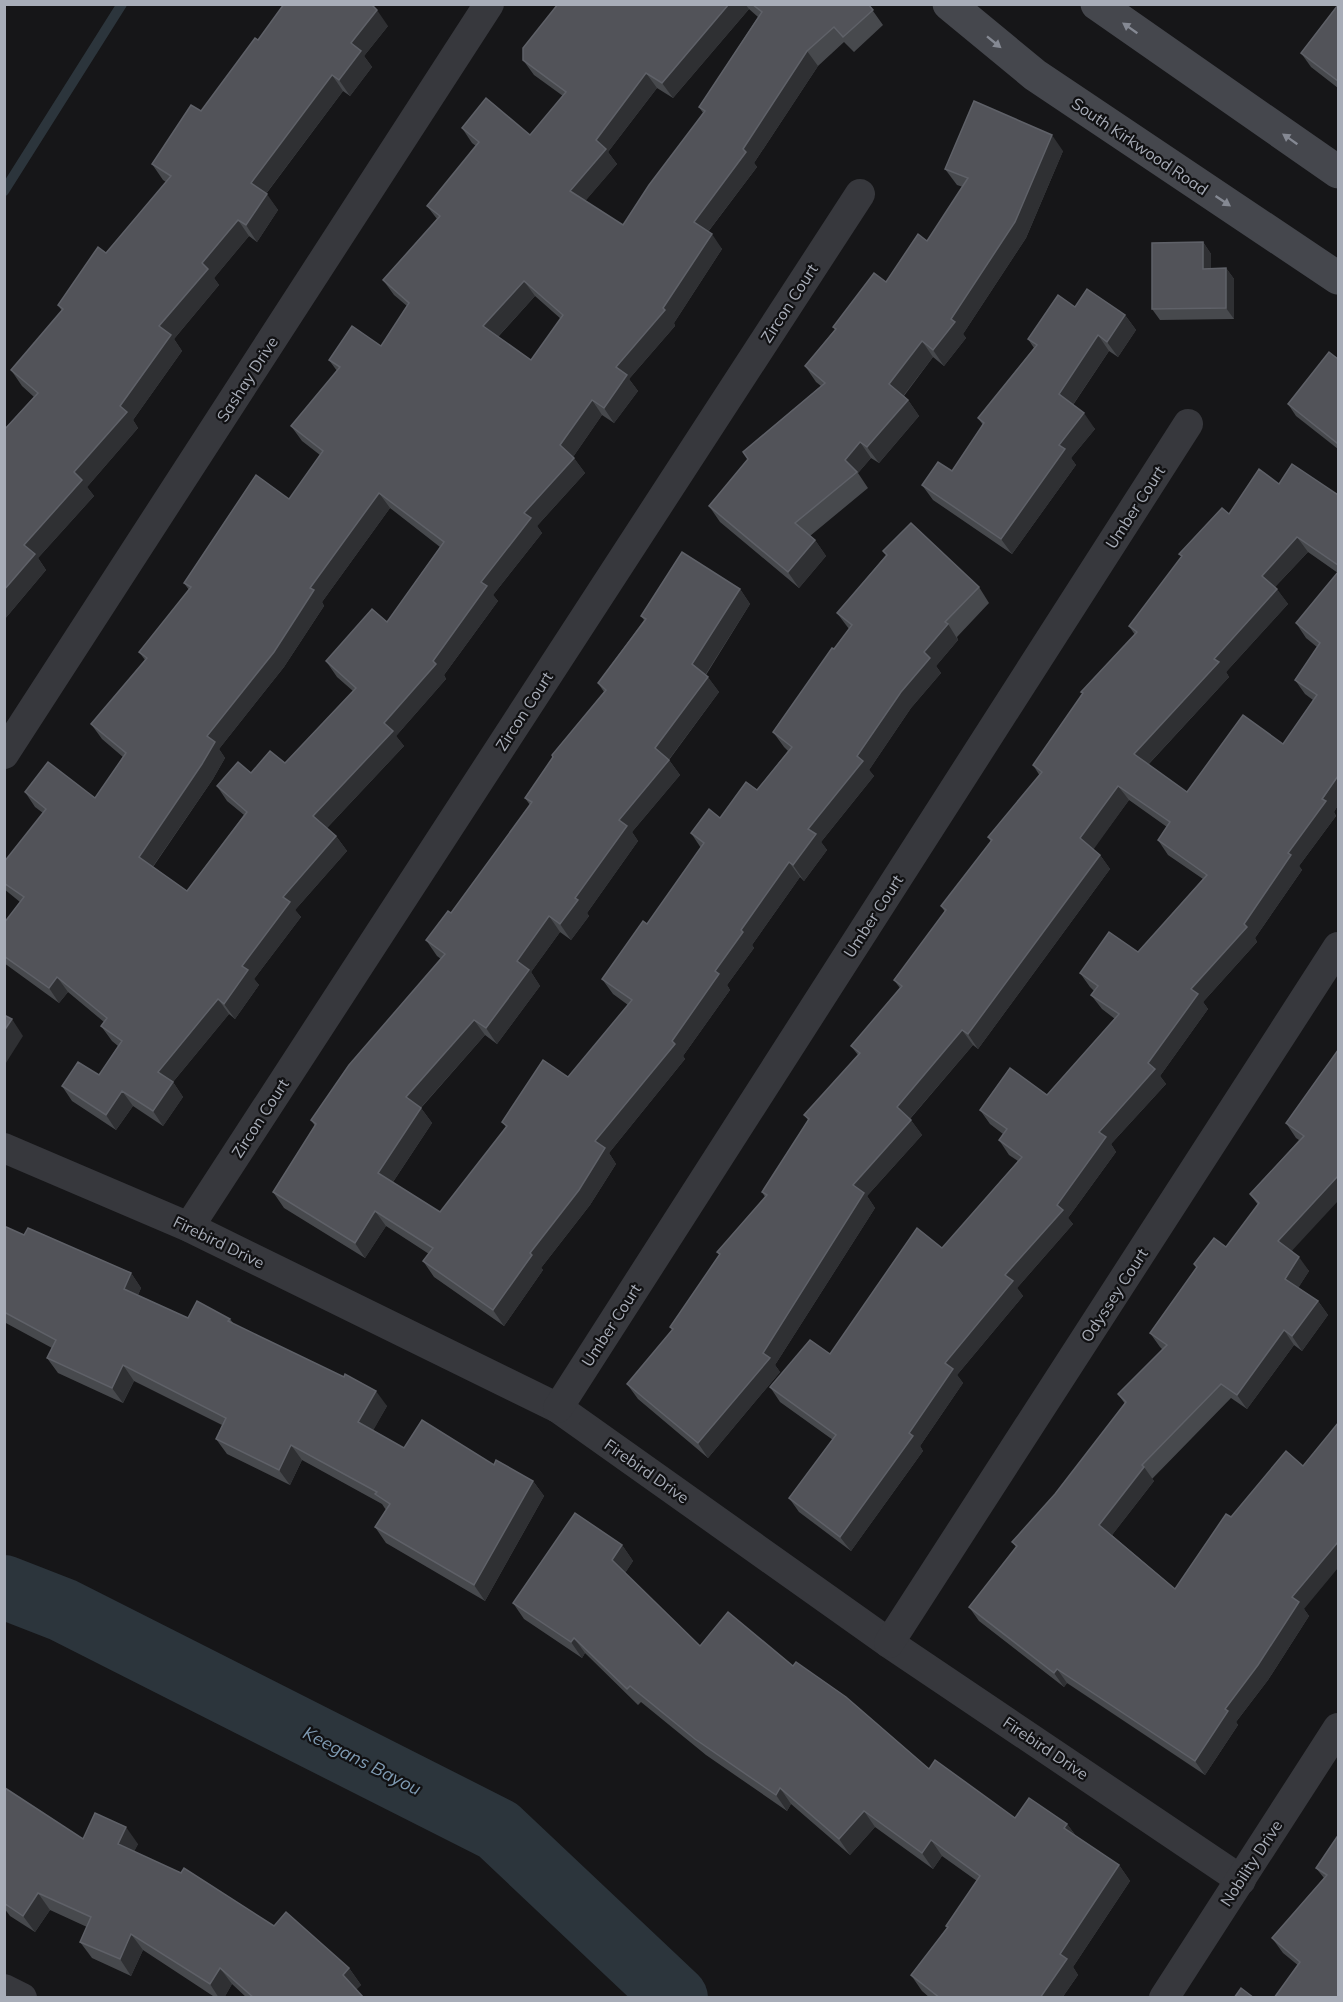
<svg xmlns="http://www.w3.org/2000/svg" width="1343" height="2002" font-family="Mulish,sans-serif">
	<rect width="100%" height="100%" fill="#161618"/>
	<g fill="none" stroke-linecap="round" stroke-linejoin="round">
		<polyline stroke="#2c353c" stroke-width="10" points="4,191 122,4"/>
		<polyline stroke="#2c353c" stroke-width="64" points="4,1587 63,1610 498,1830 676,1998"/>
		<g stroke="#37383d" stroke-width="30">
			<polyline points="4,754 489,4"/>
			<polyline points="4,1148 189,1227 558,1408 889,1643 1241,1880"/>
			<polyline points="189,1227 860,194"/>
			<polyline points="558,1408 1188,424"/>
			<polyline points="889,1643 1338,947"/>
			<polyline points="4,1989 22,1998"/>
			<polyline points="1164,1998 1338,1728"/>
		</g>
		<g stroke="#45474d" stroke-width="33">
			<polyline points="949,4 1035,75 1338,278"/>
			<polyline points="1097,4 1338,172"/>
		</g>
	</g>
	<g fill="#47494d" fill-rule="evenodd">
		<path d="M558 4H868L883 25 854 52 844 42 818 66 754 163 757 167 708 232 722 249 674 323 675 326 629 379 638 391 614 423 602 415 573 457 585 473 537 526 542 533 493 595 498 601 444 675 446 679 396 736 404 746 327 828 336 836 347 851 295 910 301 917 254 979 259 985 235 1019 229 1014 173 1082 183 1097 163 1126 133 1106 116 1130 72 1101 62 1086 99 1075 118 1046 112 1041 101 1026 104 1022 68 992 59 1003 4 963V923L20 902 4 889V862L43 813 35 807 25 792 95 798 123 757 102 739 91 724 145 660 139 652 189 590 184 583 289 499 320 455 302 441 291 426 337 371 329 360 381 346 407 306 394 295 383 280 437 219 427 206 476 146 472 143 462 128 530 135 563 96 534 75 523 60ZM749 9 758 17 699 107 703 113 623 225 585 201 617 164 608 152 657 88 673 98ZM535 296 561 319 531 360 498 337ZM390 508 440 547 387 622 326 661 337 677 353 691 285 763 251 773 217 786 227 801 244 815 187 891 153 867 213 779 225 758 219 749 284 667 324 606 322 602Z"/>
		<polygon points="1338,5 1338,88 1311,67 1301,53"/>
		<polygon points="388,26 364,56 372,67 350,96 343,91 266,194 278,210 257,242 249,236 214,278 219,285 174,339 182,351 133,420 138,428 87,487 94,496 38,558 46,570 4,620 4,430 34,397 22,386 11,370 62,311 58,305 106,253 166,182 163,180 152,164 201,111 258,40"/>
		<polygon points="1063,151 1026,238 963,334 966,338 944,366 933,357 904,396 908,400 919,416 879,463 871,458 858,473 868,488 810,536 815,540 826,556 799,588 720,522 709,506 748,459 743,452 821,386 816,382 805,366 835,329 833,327 886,282 927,241 963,187 957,185 945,169"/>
		<polygon points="1203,242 1211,254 1211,268 1226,268 1234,279 1234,319 1160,320 1152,309"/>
		<polygon points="1075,307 1125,315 1136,330 1118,357 1109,351 1073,405 1095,429 1071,458 1076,465 1012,554 933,500 922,485 952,471 983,425 978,418 1034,348 1028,339"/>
		<polygon points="1338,359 1338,449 1296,416 1288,404"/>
		<path d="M1279 484 1338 495V805L1334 812 1336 816 1299 866 1302 870 1255 938 1257 942 1203 1002 1208 1009 1160 1076 1166 1084 1111 1144 1116 1152 1068 1218 1073 1224 1017 1288 1023 1296 957 1375 963 1383 920 1446 923 1451 851 1551 799 1512 789 1498 833 1440 780 1402 770 1387 830 1354 942 1248 1018 1161 1009 1155 999 1140 1003 1134 990 1124 980 1110 1047 1095 1115 1019 1102 1009 1091 995 1094 991 1090 987 1080 973 1138 952 1203 879 1168 855 1158 840 1167 827 1129 800 1093 849 1100 855 1110 869 978 1049 973 1045 910 1119 922 1135 867 1196 875 1208 775 1365 780 1372 708 1458 638 1399 627 1384 672 1330 670 1327 720 1255 717 1252 765 1197 762 1192 808 1120 804 1115 858 1055 851 1046 900 988 894 980 945 912 941 906 991 842 988 837 1040 776 1033 765 1135 635 1129 626 1182 557 1179 554 1229 514ZM1308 552 1338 573 1296 623 1306 638 1317 647 1295 680 1305 694 1313 700 1283 744 1187 792 1148 765 1229 677 1226 672 1288 604 1275 587Z"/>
		<polygon points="883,551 979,587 989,603 957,637 958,640 936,666 941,673 911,708 869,770 874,776 821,842 827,850 804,881 800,877 752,945 754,948 727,985 730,990 683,1056 685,1059 609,1153 616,1164 590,1205 541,1268 543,1270 504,1326 434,1277 423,1261 429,1254 386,1226 365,1258 284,1208 273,1192 315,1126 311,1120 441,959 437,956 426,940 451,913 530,805 525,798 553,757 552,755 604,692 598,683 644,620 641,616 740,589 750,604 706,675 719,692 669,760 680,775 632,832 638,841 587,913 589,916 571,940 560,932 531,972 540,986 497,1044 485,1035 421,1108 432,1123 393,1182 440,1212 506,1127 502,1122 568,1077 628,1005 613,994 602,979 647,924 701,848 691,833 720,818 757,790 788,751 784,747 773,732 849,629 837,613 886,555"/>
		<polygon points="1338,1050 1292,1251 1309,1271 1298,1288 1318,1301 1328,1315 1302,1351 1294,1345 1247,1409 1231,1398 1152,1479 1154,1481 1112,1535 1175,1589 1304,1609 1309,1616 1268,1680 1236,1722 1238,1725 1205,1775 1067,1683 1064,1687 979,1621 969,1607 1016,1547 1012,1542 1055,1494 1125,1404 1118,1394 1163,1350 1160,1347 1150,1333 1197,1268 1194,1264 1226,1247 1258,1205 1250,1194 1299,1140 1296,1138 1286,1123"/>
		<polygon points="4,1226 24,1235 131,1273 141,1288 138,1295 188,1318 230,1319 234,1324 387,1406 373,1430 404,1448 494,1465 533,1481 544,1496 485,1601 386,1543 375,1527 386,1510 382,1504 302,1460 290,1485 227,1454 216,1439 222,1425 134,1381 123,1403 58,1373 47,1358 52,1348 4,1322"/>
		<polygon points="622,1545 633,1561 625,1573 700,1646 793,1666 929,1769 1015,1818 1067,1824 1076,1836 1119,1865 1130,1881 1073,1967 1078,1975 1062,1998 930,1998 922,1991 911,1975 947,1928 946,1926 977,1881 942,1856 933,1869 875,1827 850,1855 791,1804 787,1811 706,1755 641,1702 638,1705 585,1653 582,1658 524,1619 513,1603"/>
		<polygon points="4,1789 83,1839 138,1844 134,1851 274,1926 349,1968 361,1985 356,1989 364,1998 247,1998 232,1984 224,1998 216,1998 143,1950 131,1976 92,1958 80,1942 87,1927 50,1910 35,1932 10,1916 4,1908"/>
		<polygon points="1338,1838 1338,1998 1283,1953 1272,1938 1324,1878 1316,1868"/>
	</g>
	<g fill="#2f3033">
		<polygon points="729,4 745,4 749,9 673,98 662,83"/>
		<polygon points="377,10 388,26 364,56 372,67 350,96 339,80 351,43"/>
		<polygon points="807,51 818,66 754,163 757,167 704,237 694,222 743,149"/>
		<polygon points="646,73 657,88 608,152 617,164 581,206 570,191 596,140"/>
		<polygon points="332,75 343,91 262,199 251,183"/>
		<polygon points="1052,135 1063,151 1026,238 963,334 966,338 944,366 933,350 951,319"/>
		<polygon points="267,194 278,210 257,242 246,225"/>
		<polygon points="238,220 249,236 214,278 219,285 174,339 182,351 133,420 138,428 87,487 94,496 38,558 46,570 4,620 4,590 24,545 120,406 159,326 202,263"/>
		<polygon points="712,234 722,249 674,323 675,326 629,379 638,391 614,423 604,408 616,367 663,308"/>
		<polygon points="1203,242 1211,254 1211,280 1203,269"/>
		<polygon points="1226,268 1234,279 1234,319 1226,308"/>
		<polygon points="524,281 535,296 494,341 483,326"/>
		<polygon points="1125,315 1136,330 1118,357 1107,342"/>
		<polygon points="1098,335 1109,351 1070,409 1059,394"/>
		<polygon points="922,341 933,357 900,400 889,384"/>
		<polygon points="592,400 602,415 571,460 560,445"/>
		<polygon points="908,400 919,416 879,463 867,447"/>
		<polygon points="1084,413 1095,429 1071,458 1076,465 1012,554 1001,539 1059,445"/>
		<polygon points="860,442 871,458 858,473 845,460"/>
		<polygon points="574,458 585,473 537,526 542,533 493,595 498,601 444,675 446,679 396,736 404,746 324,831 313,816 384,723 433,661 524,513"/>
		<polygon points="379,493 390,508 322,602 324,606 284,667 219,749 225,758 213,779 149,872 139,857 207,736 310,588"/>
		<polygon points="1297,537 1308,552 1272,590 1262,576"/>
		<polygon points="815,540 826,556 799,588 788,572"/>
		<polygon points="740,589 750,604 702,680 692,664"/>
		<polygon points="1277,589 1288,604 1226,672 1229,677 1144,769 1134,754 1214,659"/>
		<polygon points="948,624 958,640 936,666 941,673 911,708 869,770 874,776 821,842 827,850 804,881 793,865 808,829 857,756 924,652"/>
		<polygon points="708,677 719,692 667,762 669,760 680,775 632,832 638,841 587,913 589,916 571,940 560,924 619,820 655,748"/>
		<polygon points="1338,776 1338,805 1334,812 1336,816 1299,866 1302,870 1255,938 1257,942 1203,1002 1208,1009 1160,1076 1166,1084 1111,1144 1116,1152 1068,1218 1073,1224 1017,1288 1023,1296 957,1375 963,1383 920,1446 923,1451 851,1551 840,1537 909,1433 945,1363 1005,1275 1057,1205 1099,1132 1148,1063 1191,989 1244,924 1288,853"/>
		<polygon points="1118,786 1129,800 1091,853 1080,838"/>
		<polygon points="336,836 347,851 295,910 301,917 254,979 259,985 235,1019 224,1004 242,966 283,897"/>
		<polygon points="1100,855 1110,869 978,1049 968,1034"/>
		<polygon points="789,862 800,877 752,945 754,948 727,985 730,990 683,1056 685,1059 609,1153 616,1164 590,1205 541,1268 543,1270 504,1326 493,1310 530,1253 595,1141 672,1041 741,930"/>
		<polygon points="549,916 560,932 531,972 540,986 497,1044 486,1028 517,961"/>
		<polygon points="57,977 68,992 59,1003 49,988"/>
		<polygon points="218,999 229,1014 173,1082 183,1097 163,1126 153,1111 158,1072"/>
		<polygon points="12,1019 23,1036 4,1066 4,1031"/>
		<polygon points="474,1020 485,1035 416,1113 406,1097"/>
		<polygon points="962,1030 973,1045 907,1122 897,1107"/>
		<polygon points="122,1091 133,1106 116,1130 106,1115"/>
		<polygon points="421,1108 432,1123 389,1188 378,1173"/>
		<polygon points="911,1120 922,1135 867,1196 875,1208 775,1365 780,1372 708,1458 698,1443 763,1353 853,1185"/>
		<polygon points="1338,1176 1338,1201 1288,1255 1278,1241"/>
		<polygon points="375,1211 386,1226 365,1258 355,1243"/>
		<polygon points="1299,1257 1309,1271 1295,1293 1285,1279"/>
		<polygon points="131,1273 141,1288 134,1304 124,1289"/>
		<polygon points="1318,1301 1328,1315 1302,1351 1292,1336"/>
		<polygon points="1284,1330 1294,1345 1247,1409 1237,1395"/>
		<polygon points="123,1365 134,1381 123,1403 112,1388"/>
		<polygon points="376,1391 387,1406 369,1438 358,1422"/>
		<polygon points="291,1445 302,1460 290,1485 279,1470"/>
		<polygon points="1144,1467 1154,1481 1109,1539 1099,1525"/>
		<polygon points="533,1481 544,1496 485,1601 474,1585"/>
		<polygon points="1338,1542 1338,1568 1304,1609 1309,1616 1268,1680 1236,1722 1238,1725 1205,1775 1195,1761 1292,1597"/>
		<polygon points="622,1545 633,1561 623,1576 612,1560"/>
		<polygon points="574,1638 585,1653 582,1658 571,1642"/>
		<polygon points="1057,1669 1067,1683 1064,1687 1054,1673"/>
		<polygon points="780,1788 791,1804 787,1811 776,1795"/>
		<polygon points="864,1811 875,1827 850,1855 839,1839"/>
		<polygon points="1067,1824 1078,1839 1064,1828"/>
		<polygon points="126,1827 138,1844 130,1860 118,1844"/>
		<polygon points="931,1840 942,1856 933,1869 922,1853"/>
		<polygon points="1119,1865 1130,1881 1073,1967 1078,1975 1062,1998 1040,1998 1060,1954"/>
		<polygon points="38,1893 50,1910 35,1932 23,1916"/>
		<polygon points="131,1934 143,1950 131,1976 120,1959"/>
		<polygon points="220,1968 232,1984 224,1998 219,1998 210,1984"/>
		<polygon points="349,1968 361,1985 355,1991 343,1975"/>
	</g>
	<g fill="#525359" stroke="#5f6168" stroke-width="1.5" fill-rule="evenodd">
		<polygon points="284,4 371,4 377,10 351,43 361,51 339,80 332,75 251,183 267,194 246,225 238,220 202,263 208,269 159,326 171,335 120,406 127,412 74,472 82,480 24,545 35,554 4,590 4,430 38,393 11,370 63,309 58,305 98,247 106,253 171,176 152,164 191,105 201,111 255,38 258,40"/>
		<path d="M558 4H729L662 83 646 73 596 140 606 149 570 191 623 225 649 185 705 111 699 107 762 12 752 4H868L873 10 843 37 834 27 807 51 743 149 746 152 694 222 712 234 663 308 665 310 616 367 627 375 604 408 592 400 560 445 574 458 524 513 531 518 481 582 487 586 433 661 436 664 384 723 393 731 313 816 336 836 283 897 290 902 242 966 248 970 224 1004 218 999 158 1072 173 1082 153 1111 122 1091 106 1115 62 1086 78 1062 99 1075 122 1041 101 1026 107 1018 57 977 49 988 4 956V923L24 897 4 883V862L46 809 25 792 48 762 95 798 126 753 91 724 147 658 139 652 191 587 184 583 256 475 289 499 323 451 291 426 340 367 329 360 352 326 381 346 409 303 383 280 440 216 427 206 479 142 462 128 486 98 530 135 566 92 523 60V48ZM524 281 563 315 531 360 483 326ZM379 493 444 542 387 622 372 609 326 661 356 688 285 763 270 751 251 773 238 762 217 786 247 812 187 891 139 857 202 764 215 742 207 736 274 652 314 590 310 588Z"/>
		<polygon points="1338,5 1338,81 1301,53"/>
		<polygon points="974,101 1052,135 1015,222 951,319 955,322 933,350 922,341 889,384 908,400 867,447 860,442 845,460 857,472 795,523 815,540 788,572 709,506 748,459 743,452 825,383 805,366 836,329 833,327 874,273 886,282 918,234 927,241 968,178 945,169"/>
		<polygon points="1203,242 1203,269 1226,268 1226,308 1152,309 1152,243"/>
		<polygon points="1087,289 1125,315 1107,342 1098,335 1059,394 1084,413 1059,445 1065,449 1001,539 922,485 938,462 952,471 984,423 978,418 1037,345 1028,339 1058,295 1075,307"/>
		<polygon points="1329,352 1338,359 1338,441 1337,443 1288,404"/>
		<polygon points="1292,464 1338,495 1338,565 1297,537 1262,576 1277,589 1214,659 1219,662 1134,754 1187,792 1243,715 1283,744 1317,695 1295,680 1320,643 1296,623 1338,572 1338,776 1322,799 1326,801 1288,853 1291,855 1244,924 1247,927 1191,989 1198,994 1148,1063 1155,1069 1099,1132 1106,1137 1057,1205 1063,1210 1005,1275 1013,1281 945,1363 953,1369 909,1433 913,1436 840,1537 789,1498 836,1435 770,1387 810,1340 830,1354 917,1228 942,1248 1022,1157 999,1140 1007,1129 980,1110 1010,1068 1047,1095 1119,1014 1091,995 1098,986 1080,973 1109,932 1138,952 1207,875 1158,840 1170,822 1118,786 1080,838 1100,855 968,1034 962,1030 897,1107 911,1120 853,1185 864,1193 763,1353 770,1358 698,1443 627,1384 673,1329 670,1327 720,1254 717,1252 767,1195 762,1192 809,1119 804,1115 860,1053 851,1046 902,986 894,980 946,910 941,906 992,840 988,837 1042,772 1033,765 1083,693 1081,692 1137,632 1129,626 1182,556 1179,554 1222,508 1229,514 1259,469 1279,484"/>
		<polygon points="911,523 979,587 945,622 948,624 924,652 930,658 901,692 857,756 863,761 808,829 816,834 793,865 789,862 741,930 743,932 715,971 719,974 672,1041 675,1044 595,1141 605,1148 579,1190 530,1253 532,1255 493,1310 423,1261 433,1248 375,1211 355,1243 273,1192 316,1124 311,1120 349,1065 445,954 426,940 448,911 451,913 532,802 525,798 553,757 552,755 606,690 598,683 646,619 641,616 682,552 740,589 692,664 708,677 655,748 669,760 619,820 627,826 575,898 578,900 560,924 549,916 517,961 529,970 486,1028 474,1020 406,1097 421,1108 378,1173 440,1212 507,1126 502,1122 543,1060 568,1077 632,1000 602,979 643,921 647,924 704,843 691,833 709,809 720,818 746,782 757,790 792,747 773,732 832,648 834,649 852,625 837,613 887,555 883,551"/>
		<polygon points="4,1015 12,1019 4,1031"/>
		<polygon points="1338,1050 1338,1176 1278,1241 1299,1257 1285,1279 1318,1301 1292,1336 1284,1330 1237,1395 1221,1384 1142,1465 1144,1467 1099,1525 1175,1589 1226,1514 1231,1517 1286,1451 1303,1466 1338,1423 1338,1542 1292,1597 1299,1602 1258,1665 1225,1709 1228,1711 1195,1761 1057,1669 1054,1673 969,1607 1017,1546 1012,1542 1055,1494 1126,1402 1118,1394 1167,1345 1150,1333 1197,1267 1194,1264 1214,1238 1226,1247 1259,1203 1250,1194 1304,1136 1286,1123"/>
		<polygon points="4,1226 24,1235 28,1228 131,1273 124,1289 188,1318 197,1301 230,1319 228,1321 344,1377 345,1374 376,1391 358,1422 404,1448 422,1420 494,1465 496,1460 533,1481 474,1585 375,1527 390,1504 375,1494 377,1492 291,1445 279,1470 216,1439 226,1418 123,1365 112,1388 47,1358 56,1340 4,1312"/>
		<polygon points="575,1513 622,1545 612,1560 700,1646 728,1612 793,1666 796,1662 846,1697 929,1769 935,1760 1015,1818 1029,1798 1067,1824 1064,1828 1119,1865 1060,1954 1067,1959 1040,1998 940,1998 911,1975 948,1927 946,1926 980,1876 931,1840 922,1853 864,1811 839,1839 780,1788 776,1795 695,1739 630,1686 627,1689 574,1638 571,1642 513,1603"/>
		<polygon points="5,1788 83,1839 95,1813 126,1827 118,1844 181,1873 184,1868 274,1926 286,1912 349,1968 343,1975 364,1998 254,1998 220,1968 210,1984 131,1934 120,1959 80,1942 91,1917 38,1893 23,1916 4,1903"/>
		<polygon points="1337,1837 1338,1838 1338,1998 1274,1998 1300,1962 1272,1938 1327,1875 1316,1868"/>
		<polygon points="1241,1988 1254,1998 1234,1998"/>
	</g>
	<defs><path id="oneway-solid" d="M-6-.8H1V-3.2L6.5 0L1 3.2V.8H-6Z" transform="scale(1.5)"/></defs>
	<g fill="#858993">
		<use href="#oneway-solid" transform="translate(1130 28) rotate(-145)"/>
		<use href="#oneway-solid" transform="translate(994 42) rotate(39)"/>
		<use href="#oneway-solid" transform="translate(1290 139) rotate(-145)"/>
		<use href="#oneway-solid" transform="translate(1223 201) rotate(34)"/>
	</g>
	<g text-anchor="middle" stroke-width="4.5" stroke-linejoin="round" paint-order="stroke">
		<g font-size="16" fill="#a8adb8" stroke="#111113">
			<text transform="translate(1140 146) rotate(34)" y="6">South Kirkwood Road</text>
			<text transform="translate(789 303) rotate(-57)" y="6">Zircon Court</text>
			<text transform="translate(247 379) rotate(-57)" y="6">Sashay Drive</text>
			<text transform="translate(1135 507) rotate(-57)" y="6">Umber Court</text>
			<text transform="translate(524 711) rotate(-57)" y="6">Zircon Court</text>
			<text transform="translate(873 916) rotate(-57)" y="6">Umber Court</text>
			<text transform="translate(260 1118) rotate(-57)" y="6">Zircon Court</text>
			<text transform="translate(219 1242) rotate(26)" y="6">Firebird Drive</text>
			<text transform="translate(1114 1295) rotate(-57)" y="6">Odyssey Court</text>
			<text transform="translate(611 1325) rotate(-57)" y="6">Umber Court</text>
			<text transform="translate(647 1471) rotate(35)" y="6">Firebird Drive</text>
			<text transform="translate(1046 1748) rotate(34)" y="6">Firebird Drive</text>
			<text transform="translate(1251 1863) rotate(-57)" y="6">Nobility Drive</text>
		</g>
		<g font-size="18" font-style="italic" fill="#7f9bb3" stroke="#111113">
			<text transform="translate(362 1761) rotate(27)" y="6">Keegans Bayou</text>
		</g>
	</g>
	<rect width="1343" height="2002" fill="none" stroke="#a8adb8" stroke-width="12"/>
</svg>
